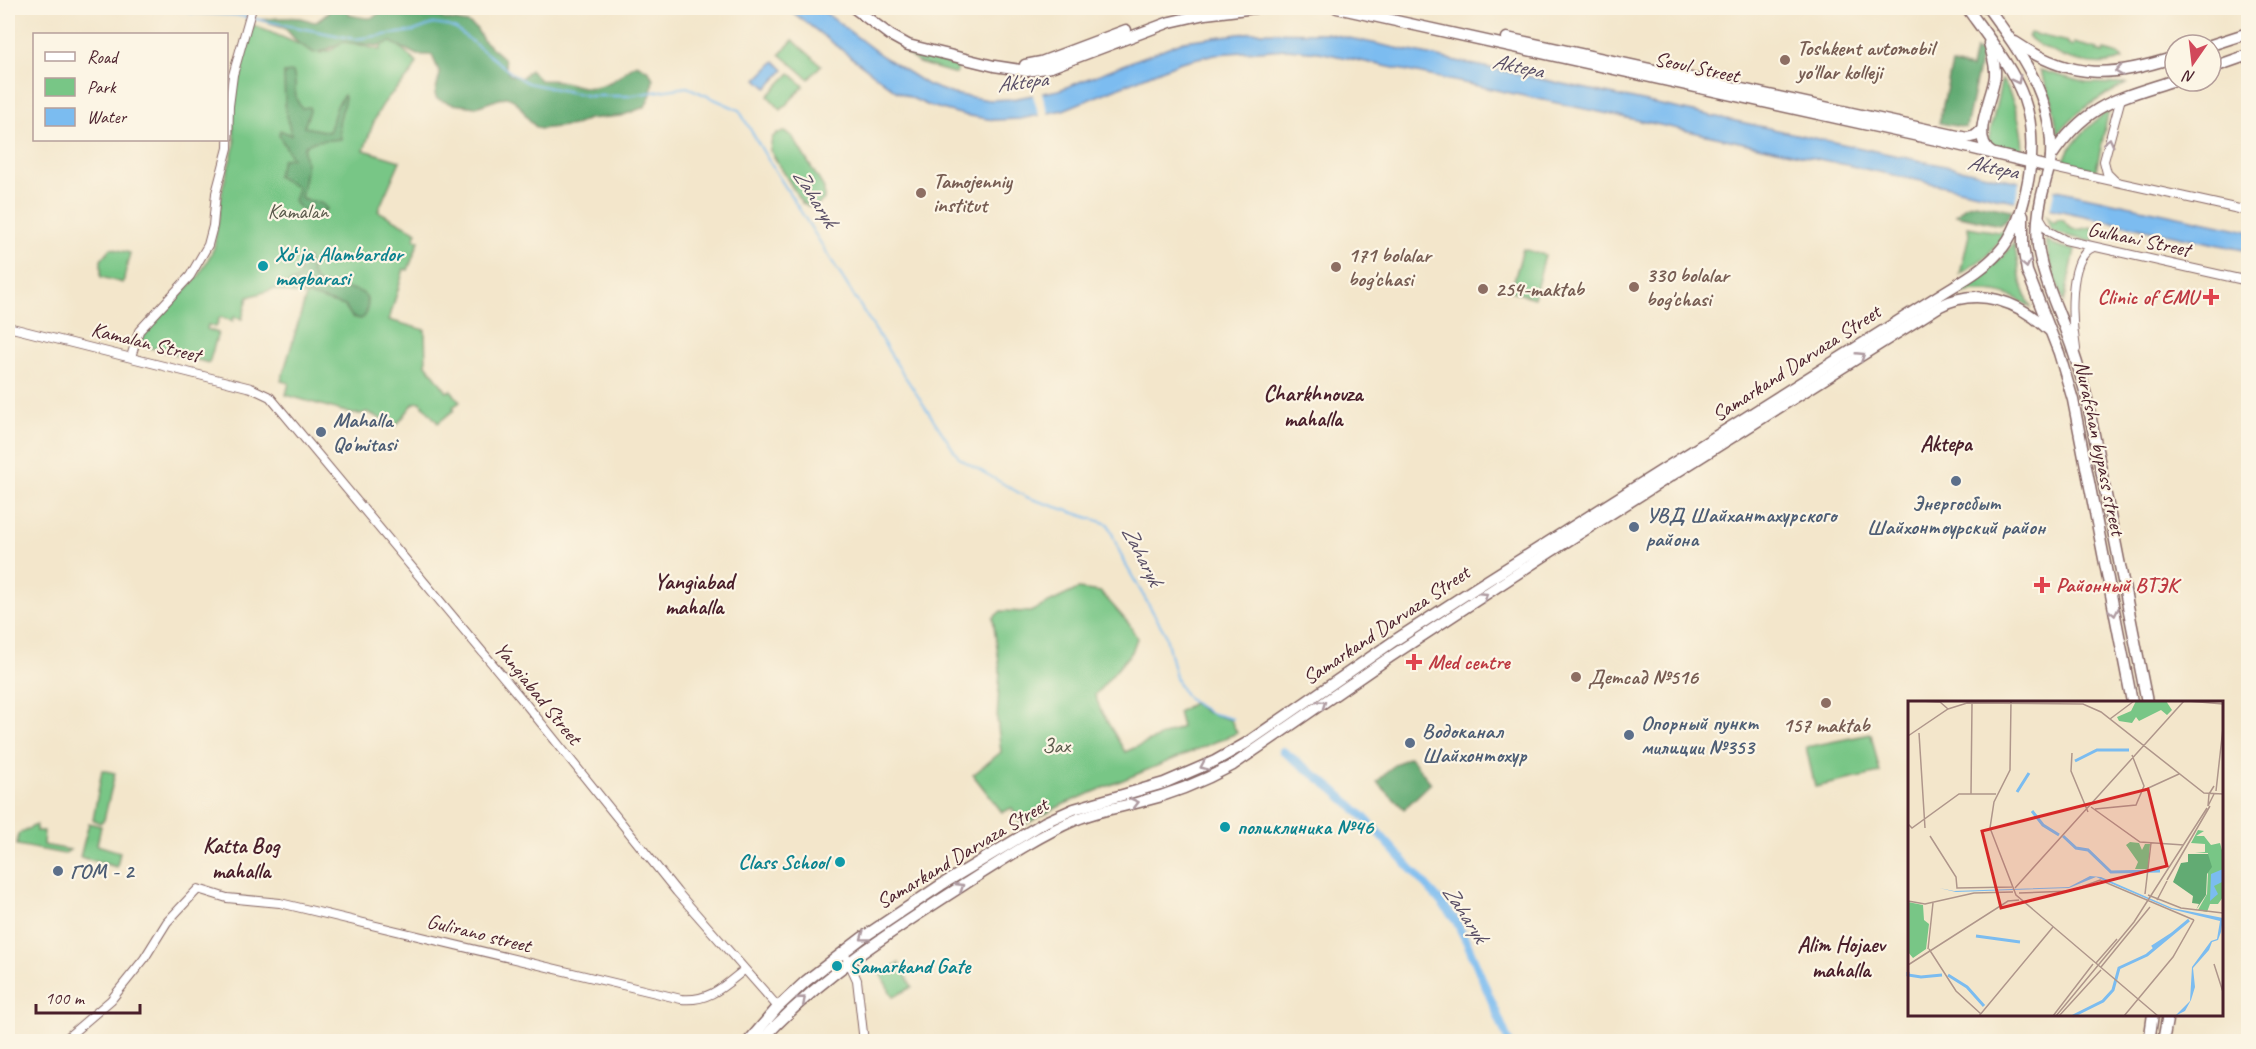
<svg xmlns="http://www.w3.org/2000/svg" width="2256" height="1049" font-family="Caveat,sans-serif">
	<rect width="100%" height="100%" fill="#fcf5e5"/>
	<filter id="ink" filterUnits="userSpaceOnUse"><feTurbulence type="fractalNoise" baseFrequency=".0167" numOctaves="2"/><feDisplacementMap in="SourceGraphic" scale="12" xChannelSelector="R" yChannelSelector="G"/><feConvolveMatrix kernelMatrix="1 2 1 2 8 2 1 2 1" color-interpolation-filters="sRGB"/></filter>
	<filter id="wash" filterUnits="userSpaceOnUse"><feTurbulence type="fractalNoise" baseFrequency=".008" numOctaves="4" result="noise"/><feDisplacementMap in="SourceGraphic" scale="24" xChannelSelector="R" yChannelSelector="G"/><feGaussianBlur stdDeviation="1.35" result="paint"/><feColorMatrix in="noise" values="0 0 0 0 0 0 0 0 0 0 0 0 0 0 0 0 0 1.4 0 .05"/><feComposite in="paint" operator="in"/></filter>
	<g filter="url(#wash)">
		<rect width="100%" height="100%" fill="#f3e6cb"/>
		<g fill="#78c686" stroke="#617258" stroke-width="1.5">
			<path d="M253 25 320 53 332 50 342 40 380 50 383 42 394 41 417 63C408 82 399 84 387 99 375 113 370 133 364 150L400 161 378 211 417 232 414 239 419 241 408 270 404 269 389 320 425 330 426 364 447 392 451 390 460 402 453 407 454 410 438 423 420 402 414 403 396 426 367 412 361 414H353L286 395 289 383 281 381 306 296 274 289 248 297 242 319 234 317 233 321 220 317 216 327 208 325 207 329 218 333 209 363 140 345 144 333 199 276 214 248 223 186 235 144 231 106 238 70Z"/>
			<path d="M2030 33 2068 42V45L2073 47 2074 43 2098 49 2097 51 2103 53 2104 50 2119 54 2123 59C2094 71 2052 56 2028 37Z"/>
			<polygon points="793,40 821,65 809,79 780,54"/>
			<polygon points="904,50 941,59 948,64 958,67 956,74 919,63 904,52"/>
			<path d="M2040 70 2086 83 2126 84C2100 98 2075 110 2058 135L2052 100Z"/>
			<polygon points="790,73 804,86 781,110 768,96"/>
			<path d="M2002 79C2015 101 2022 125 2023 150L2017 154 1992 148 1988 142Z"/>
			<path d="M2109 110 2096 170 2069 164 2063 160C2075 139 2089 125 2109 110Z"/>
			<polygon points="785,132 792,136 824,188 824,199 817,206 809,207 802,203 770,150 772,138 777,133"/>
			<path d="M2046 216 2055 223 2057 219 2063 220C2071 233 2079 230 2091 227L2095 231 2093 242 2055 233 2051 229Z"/>
			<polygon points="1968,227 1998,232 2007,231 1987,256 1960,274 1969,235"/>
			<polygon points="2046,240 2054,245 2075,250 2064,302 2051,267"/>
			<path d="M2014 243 2021 282 2031 308C2006 288 1975 288 1946 297 1972 281 1996 268 2014 243Z"/>
			<polygon points="111,248 130,253 123,283 101,277 101,260"/>
			<polygon points="1523,249 1545,255 1534,298 1511,291"/>
			<polygon points="1078,589 1101,592 1129,624 1137,638 1132,652 1095,695 1101,711 1125,752 1182,727 1178,712 1193,703 1206,712 1231,720 1237,733 1062,805 1022,826 1012,808 1002,812 973,775 1001,752 997,719 1000,670 993,618 1001,611 1030,612"/>
			<polygon points="1871,734 1880,773 1815,787 1806,747"/>
			<polygon points="102,770 115,773 104,820 100,823 93,820"/>
			<polygon points="89,823 101,826 97,845 120,852 117,867 80,857"/>
			<polygon points="36,825 36,831 44,831 43,845 70,850 64,854 17,845 18,834"/>
			<polygon points="899,963 912,987 893,997 880,973"/>
		</g>
		<g fill="#62ab73" stroke="#56654f" stroke-width="1.5">
			<path d="M330 8H346L350 15C370 19 371 21 386 8H411L421 11 435 8 437 10 435 14 444 19 468 23 476 28 483 40 504 59 507 71 510 75 521 78 530 70 540 80C546 80 553 80 559 81 583 86 586 92 610 82 620 78 627 68 637 64L649 71 653 79 651 94 645 107 621 116 588 119 575 125 540 129C524 122 523 99 505 97L476 107 452 104 437 99 435 94 440 74 432 55H417L391 42 377 46 343 42 324 51 314 53 298 43 284 27 260 20C266 18 295 17 301 18 307 19 310 22 316 22L328 13Z"/>
			<polygon points="1975,50 1982,52 1966,128 1939,123 1952,64 1971,68"/>
			<path d="M293 72C298 85 291 96 302 108L309 107 310 110 304 127 329 132C334 120 335 104 344 95L345 98 339 123 341 139C329 141 314 138 304 147 303 154 307 161 306 168 305 178 303 188 301 198 310 203 322 199 327 209L318 216C309 215 298 209 294 201L298 188 277 176 283 159 292 158 279 135 280 130 291 135 285 107 284 73Z"/>
			<polygon points="1975,203 2012,210 2006,221 1999,225 1956,215 1965,206"/>
			<path d="M308 258C310 267 312 280 320 284 335 292 379 280 365 316L361 319 352 317 345 306C327 302 309 294 290 289L287 285 299 278 301 263 303 259Z"/>
			<polygon points="1410,757 1431,783 1404,809 1377,782 1395,764"/>
		</g>
		<g fill="#7bbcf0" stroke="#626e8e" stroke-width="1.5">
			<polygon points="787,8 819,8 882,56 928,85 953,94 989,100 1012,99 1059,90 1184,41 1254,32 1326,33 2248,231 2248,251 1319,52 1287,49 1215,54 1181,62 1063,110 1020,119 994,120 964,115 927,105 896,91"/>
			<polygon points="775,61 784,70 767,88 757,79"/>
		</g>
		<g fill="#f3e6cb">
			<polygon points="1041,90 1049,116 1040,119 1032,92"/>
			<polygon points="2020,180 2055,187 2050,210 2015,202"/>
		</g>
		<g fill="none" stroke-linecap="round" stroke-linejoin="round">
			<polyline stroke="#7bbcf0" stroke-width="2" points="181,8 190,13 236,15 355,39 414,31 433,24 448,26 456,29 514,75 528,83 589,96 627,96 687,87 739,110 764,153 898,366 959,458 1026,497 1108,524 1124,562 1165,633 1176,678 1184,694 1197,705 1210,713 1233,719"/>
			<polyline stroke="#7bbcf0" stroke-width="8" points="1283,751 1333,789 1364,817 1439,900 1456,921 1468,945 1509,1042"/>
		</g>
	</g>
	<g filter="url(#ink)">
		<g fill="none" stroke-linecap="round" stroke-linejoin="round">
			<defs>
				<g id="minor">
					<polyline points="2049,167 2248,211"/>
					<polyline points="2115,181 2107,173 2104,161 2121,98"/>
					<polyline points="2040,218 2048,231 2065,240 2248,281"/>
					<polyline points="8,327 251,388 270,397 525,703 677,892 778,1007"/>
					<path d="M2076 349C2072 326 2066 256 2094 247"/>
					<polyline points="131,357 139,331 190,276 208,245 213,226 216,193 228,148 229,106 233,75 252,8"/>
					<polyline points="844,952 857,980 864,1042"/>
					<path d="M62 1042 111 1000 144 959 167 922 198 889 227 898 280 903 681 999C709 1002 724 986 744 970"/>
				</g>
				<g id="major">
					<polyline points="854,8 890,35 908,45 994,66 1027,71 1051,67 1170,22 1205,14 1255,8"/>
					<polyline points="1337,8 1941,141 2049,167"/>
					<path d="M1988 8C2020 52 2054 98 2051 156 2051 165 2047 174 2045 183 2039 204 2036 225 2038 246 2042 275 2055 303 2065 329 2074 352 2081 375 2087 399L2147 702"/>
					<polyline points="1507,38 1967,138 1975,136 1982,130"/>
					<path d="M2015 42C2072 81 2113 77 2175 57"/>
					<path d="M1989 43C1992 54 1996 65 1995 76 1993 97 1969 139 1992 153"/>
					<polyline points="2211,45 2248,33"/>
					<polyline points="1025,65 1041,62 1126,30"/>
					<polyline points="2211,68 2248,55"/>
					<path d="M2051 157C2087 103 2117 99 2175 80"/>
					<polyline points="2023,215 2023,246 2027,271 2059,353 2073,400 2132,702"/>
					<path d="M748 1042 778 1007 806 981 862 938 941 885 1045 822 1074 809 1164 783 1215 761 1245 744 1394 641 1474 589 1938 296C1958 283 1982 271 1998 253 2014 236 2021 214 2026 191 2045 106 2014 73 1967 8"/>
					<path d="M760 1042C818 978 893 930 965 884 1001 861 1036 837 1075 820 1094 812 1115 808 1136 803 1170 795 1202 782 1233 765L1390 657 1550 552 1940 306C1979 286 2019 302 2049 330"/>
					<polyline points="2149,1042 2153,1014"/>
					<polyline points="2163,1042 2168,1014"/>
				</g>
			</defs>
			<use href="#minor" stroke="#856563" stroke-width="10"/>
			<use href="#major" stroke="#856563" stroke-width="13"/>
			<use href="#minor" stroke="#fff" stroke-width="8"/>
			<use href="#major" stroke="#fff" stroke-width="10"/>
		</g>
		<defs><path id="oneway-chevron" d="M-2-3.5L2.5 0L-2 3.5" fill="none" stroke-width="1.6" stroke-linecap="round" stroke-linejoin="round" transform="scale(1.5)"/></defs>
		<g stroke="#ae9aa0">
			<use href="#oneway-chevron" transform="translate(2119 71) rotate(172)"/>
			<use href="#oneway-chevron" transform="translate(2017 80) rotate(63)"/>
			<use href="#oneway-chevron" transform="translate(2109 142) rotate(-76)"/>
			<use href="#oneway-chevron" transform="translate(2026 264) rotate(78)"/>
			<use href="#oneway-chevron" transform="translate(1861 356) rotate(-33)"/>
			<use href="#oneway-chevron" transform="translate(1484 596) rotate(-33)"/>
			<use href="#oneway-chevron" transform="translate(2114 612) rotate(79)"/>
			<use href="#oneway-chevron" transform="translate(1322 704) rotate(-34)"/>
			<use href="#oneway-chevron" transform="translate(1204 766) rotate(156)"/>
			<use href="#oneway-chevron" transform="translate(1135 803) rotate(-14)"/>
			<use href="#oneway-chevron" transform="translate(960 887) rotate(-32)"/>
			<use href="#oneway-chevron" transform="translate(864 937) rotate(144)"/>
			<use href="#oneway-chevron" transform="translate(802 1000) rotate(-41)"/>
		</g>
	</g>
	<g fill="#8d6e63" stroke="#fcf5e5" stroke-width="2">
		<circle cx="1785" cy="60" r="6"/>
		<circle cx="921" cy="193" r="6"/>
		<circle cx="1336" cy="267" r="6"/>
		<circle cx="1634" cy="287" r="6"/>
		<circle cx="1483" cy="289" r="6"/>
		<circle cx="1576" cy="677" r="6"/>
		<circle cx="1826" cy="703" r="6"/>
	</g>
	<g fill="#0f9aa8" stroke="#fcf5e5" stroke-width="2">
		<circle cx="263" cy="266" r="6"/>
		<circle cx="1225" cy="827" r="6"/>
		<circle cx="840" cy="862" r="6"/>
		<circle cx="837" cy="966" r="6"/>
	</g>
	<g fill="#e0444e" stroke="#fcf5e5" stroke-width="2">
		<path d="M2208 288h6v6h6v6h-6v6h-6v-6h-6v-6h6z"/>
		<path d="M2039 576h6v6h6v6h-6v6h-6v-6h-6v-6h6z"/>
		<path d="M1411 653h6v6h6v6h-6v6h-6v-6h-6v-6h6z"/>
	</g>
	<g fill="#5c6f8a" stroke="#fcf5e5" stroke-width="2">
		<circle cx="321" cy="432" r="6"/>
		<circle cx="1956" cy="481" r="6"/>
		<circle cx="1634" cy="527" r="6"/>
		<circle cx="1629" cy="735" r="6"/>
		<circle cx="1410" cy="743" r="6"/>
		<circle cx="58" cy="871" r="6"/>
	</g>
	<g text-anchor="middle" stroke-width="4.5" stroke-linejoin="round" paint-order="stroke">
		<g font-size="21" font-weight="bold" fill="#785e54" stroke="#fcf5e5" text-anchor="start">
			<text x="1797" y="55">Toshkent avtomobil<tspan x="1797" dy="24">yo'llar kolleji</tspan></text>
			<text x="933" y="188">Tamojenniy<tspan x="933" dy="24">institut</tspan></text>
			<text x="1348" y="262">171 bolalar<tspan x="1348" dy="24">bog'chasi</tspan></text>
			<text x="1646" y="282">330 bolalar<tspan x="1646" dy="24">bog'chasi</tspan></text>
			<text x="1495" y="296">254-maktab</text>
			<text x="1588" y="684">Детсад №516</text>
			<text x="1826" y="732" text-anchor="middle">157 maktab</text>
		</g>
		<g font-size="21" fill="#4a1f2b" stroke="#fcf5e5">
			<text transform="translate(1697 67) rotate(12)" y="7">Seoul Street</text>
			<text transform="translate(2139 239) rotate(12)" y="7">Gulhani Street</text>
			<text transform="translate(146 342) rotate(14)" y="7">Kamalan Street</text>
			<text transform="translate(1796 363) rotate(-33)" y="7">Samarkand Darvaza Street</text>
			<text transform="translate(2100 448) rotate(78)" y="7">Nurafshan bypass street</text>
			<text transform="translate(1386 625) rotate(-34)" y="7">Samarkand Darvaza Street</text>
			<text transform="translate(538 693) rotate(51)" y="7">Yangiabad Street</text>
			<text transform="translate(962 853) rotate(-31)" y="7">Samarkand Darvaza Street</text>
			<text transform="translate(479 933) rotate(14)" y="7">Gulirano street</text>
		</g>
		<g font-size="21" fill="#5a594b" stroke="#fcf5e5">
			<text x="298" y="218">Kamalan</text>
			<text x="1056" y="753">Зах</text>
		</g>
		<g font-size="21" font-weight="bold" fill="#0d838f" stroke="#fcf5e5" text-anchor="start">
			<text x="275" y="261">Xoʻja Alambardor<tspan x="275" dy="24">maqbarasi</tspan></text>
			<text x="1237" y="834">поликлиника №46</text>
			<text x="828" y="869" text-anchor="end">Class School</text>
			<text x="849" y="973">Samarkand Gate</text>
		</g>
		<g font-size="21" font-weight="bold" fill="#be3a42" stroke="#fcf5e5" text-anchor="start">
			<text x="2198" y="304" text-anchor="end">Clinic of EMU</text>
			<text x="2056" y="592">Районный ВТЭК</text>
			<text x="1428" y="669">Med centre</text>
		</g>
		<g font-size="21" font-weight="bold" fill="#4e5e75" stroke="#fcf5e5" text-anchor="start">
			<text x="333" y="427">Mahalla<tspan x="333" dy="24">Qo'mitasi</tspan></text>
			<text x="1956" y="510" text-anchor="middle">Энергосбыт<tspan x="1956" dy="24">Шайхонтоурский район</tspan></text>
			<text x="1646" y="522">УВД Шайхантахурского<tspan x="1646" dy="24">района</tspan></text>
			<text x="1641" y="730">Опорный пункт<tspan x="1641" dy="24">милиции №353</tspan></text>
			<text x="1422" y="738">Водоканал<tspan x="1422" dy="24">Шайхонтохур</tspan></text>
			<text x="70" y="878">ГОМ - 2</text>
		</g>
		<g font-size="22" font-style="italic" fill="#594e66" stroke="#fcf5e5">
			<text transform="translate(1518 65) rotate(12)" y="8">Aktepa</text>
			<text transform="translate(1022 81) rotate(-7)" y="8">Aktepa</text>
			<text transform="translate(1993 166) rotate(12)" y="8">Aktepa</text>
			<text transform="translate(816 197) rotate(58)" y="8">Zaharyk</text>
			<text transform="translate(1143 555) rotate(63)" y="8">Zaharyk</text>
			<text transform="translate(1466 913) rotate(57)" y="8">Zaharyk</text>
		</g>
		<g font-size="22" font-weight="bold" fill="#4a1f2b" stroke="#fcf5e5">
			<text x="1313" y="401">Charkhnovza<tspan x="1313" dy="25">mahalla</tspan></text>
			<text x="1946" y="451">Aktepa</text>
			<text x="694" y="589">Yangiabad<tspan x="694" dy="25">mahalla</tspan></text>
			<text x="241" y="853">Katta Bog<tspan x="241" dy="25">mahalla</tspan></text>
			<text x="1841" y="952">Alim Hojaev<tspan x="1841" dy="25">mahalla</tspan></text>
		</g>
	</g>
	<g transform="translate(1908 701)">
		<rect width="315" height="315" fill="#f3e6cb"/>
		<path d="M228 0H258L264 9 259 14 253 9 231 20 228 16 224 22 211 20 209 16 223 10ZM290 129 296 130 288 135H296L303 144 312 142 315 153V196L310 203H302L299 211 290 209 299 193 300 172V152H287L297 151V143L283 142ZM222 141 231 142 234 149 237 143H242L240 168H227L230 161 218 144ZM0 201 15 204 16 219 21 223 18 248 5 257 0 251Z" fill="#78c686"/>
		<path d="M276 153H300L304 166 299 173 298 194 288 209 291 203 284 202 285 195 265 181 273 162 280 161V153Z" fill="#62ab73"/>
		<path d="M315 168 314 181 306 185 310 193 302 200 303 173ZM182 175 193 176 264 207 315 217 313 231 310 239 304 241 301 249 285 267 287 286 283 299 277 310 267 315 282 300 284 266 303 240 309 238 312 220 263 208 188 176 161 187 48 191 31 187 46 190 161 186Z" fill="#7bbcf0"/>
		<path fill="none" stroke="#7bbcf0" stroke-width="3" d="M167 60 189 49H221M109 91 121 72M124 110 135 124 151 134M155 135 168 147 180 149 203 171 252 170M68 235 112 241M244 246 264 233M0 271V274L13 276 34 274M40 274 59 286 76 305M165 315 195 300 205 289 211 267 239 254 281 219"/>
		<path fill="none" stroke="#af968b" stroke-width="1.5" d="M12 0 32 1 40 8M103 0 102 69 86 101 82 127 108 194 250 315M280 0 315 3M202 18 226 0M11 32 17 127M0 35 40 8 59 2 175 3 193 11 296 92 315 93M164 52 163 70 180 111M306 85 301 93 300 105 306 93M236 89 271 73M308 90 315 27M63 93 64 3M183 106 232 141 276 144M187 108 228 104 236 85 224 54M0 123 4 127 51 93H88M22 135 48 176 49 187 104 186M259 179 302 105M107 187 276 0M111 192 162 190 192 179 286 219M237 193 243 142M240 194 273 207 315 212M249 199 259 180M0 200 17 203 66 192 105 191M20 248 25 202M21 248 48 290 73 313M188 262 209 238M306 263 315 291M0 264 100 200 111 199M193 266 242 206M71 315 145 226M145 315 185 263M148 315 226 221 299 107M151 315 193 269M216 315 265 256 286 219"/>
		<path fill="#d62828" fill-opacity="0.15" stroke="#d62828" stroke-width="3" d="M240 88 259 165 93 207 74 130Z"/>
		<rect width="315" height="315" fill="none" stroke="#4a1f2b" stroke-width="3"/>
	</g>
	<rect width="2256" height="1049" fill="none" stroke="#fcf5e5" stroke-width="30"/>
	<rect x="33" y="33" width="195" height="108" fill="#fcf5e5" stroke="#b59f9b" stroke-width="1.5"/>
	<rect x="45" y="52" width="30" height="9" fill="#ffffff" stroke="#b59f9b" stroke-width="1.5"/>
	<text x="87" y="63" font-size="18" fill="#4a1f2b">Road</text>
	<rect x="45" y="78" width="30" height="18" fill="#78c686" stroke="#b59f9b" stroke-width="1.5"/>
	<text x="87" y="93" font-size="18" fill="#4a1f2b">Park</text>
	<rect x="45" y="108" width="30" height="18" fill="#7bbcf0" stroke="#b59f9b" stroke-width="1.5"/>
	<text x="87" y="123" font-size="18" fill="#4a1f2b">Water</text>
	<g transform="translate(2193 63) rotate(194)"><circle r="28" fill="#fcf5e5" stroke="#b59f9b" stroke-width="1.5"/>
	<path d="M0-4.5L10 22L0 15L-10 22Z" fill="#d1495b"/>
	<text y="-9" font-size="16" font-weight="bold" text-anchor="middle" fill="#4a1f2b">N</text>
	</g>
	<path d="M36 1004v9h104v-9" fill="none" stroke="#4a1f2b" stroke-width="3"/>
	<text x="45" y="1004" font-size="18" fill="#4a1f2b" stroke="#fcf5e5" stroke-width="4.5" paint-order="stroke">100 m</text>
</svg>
